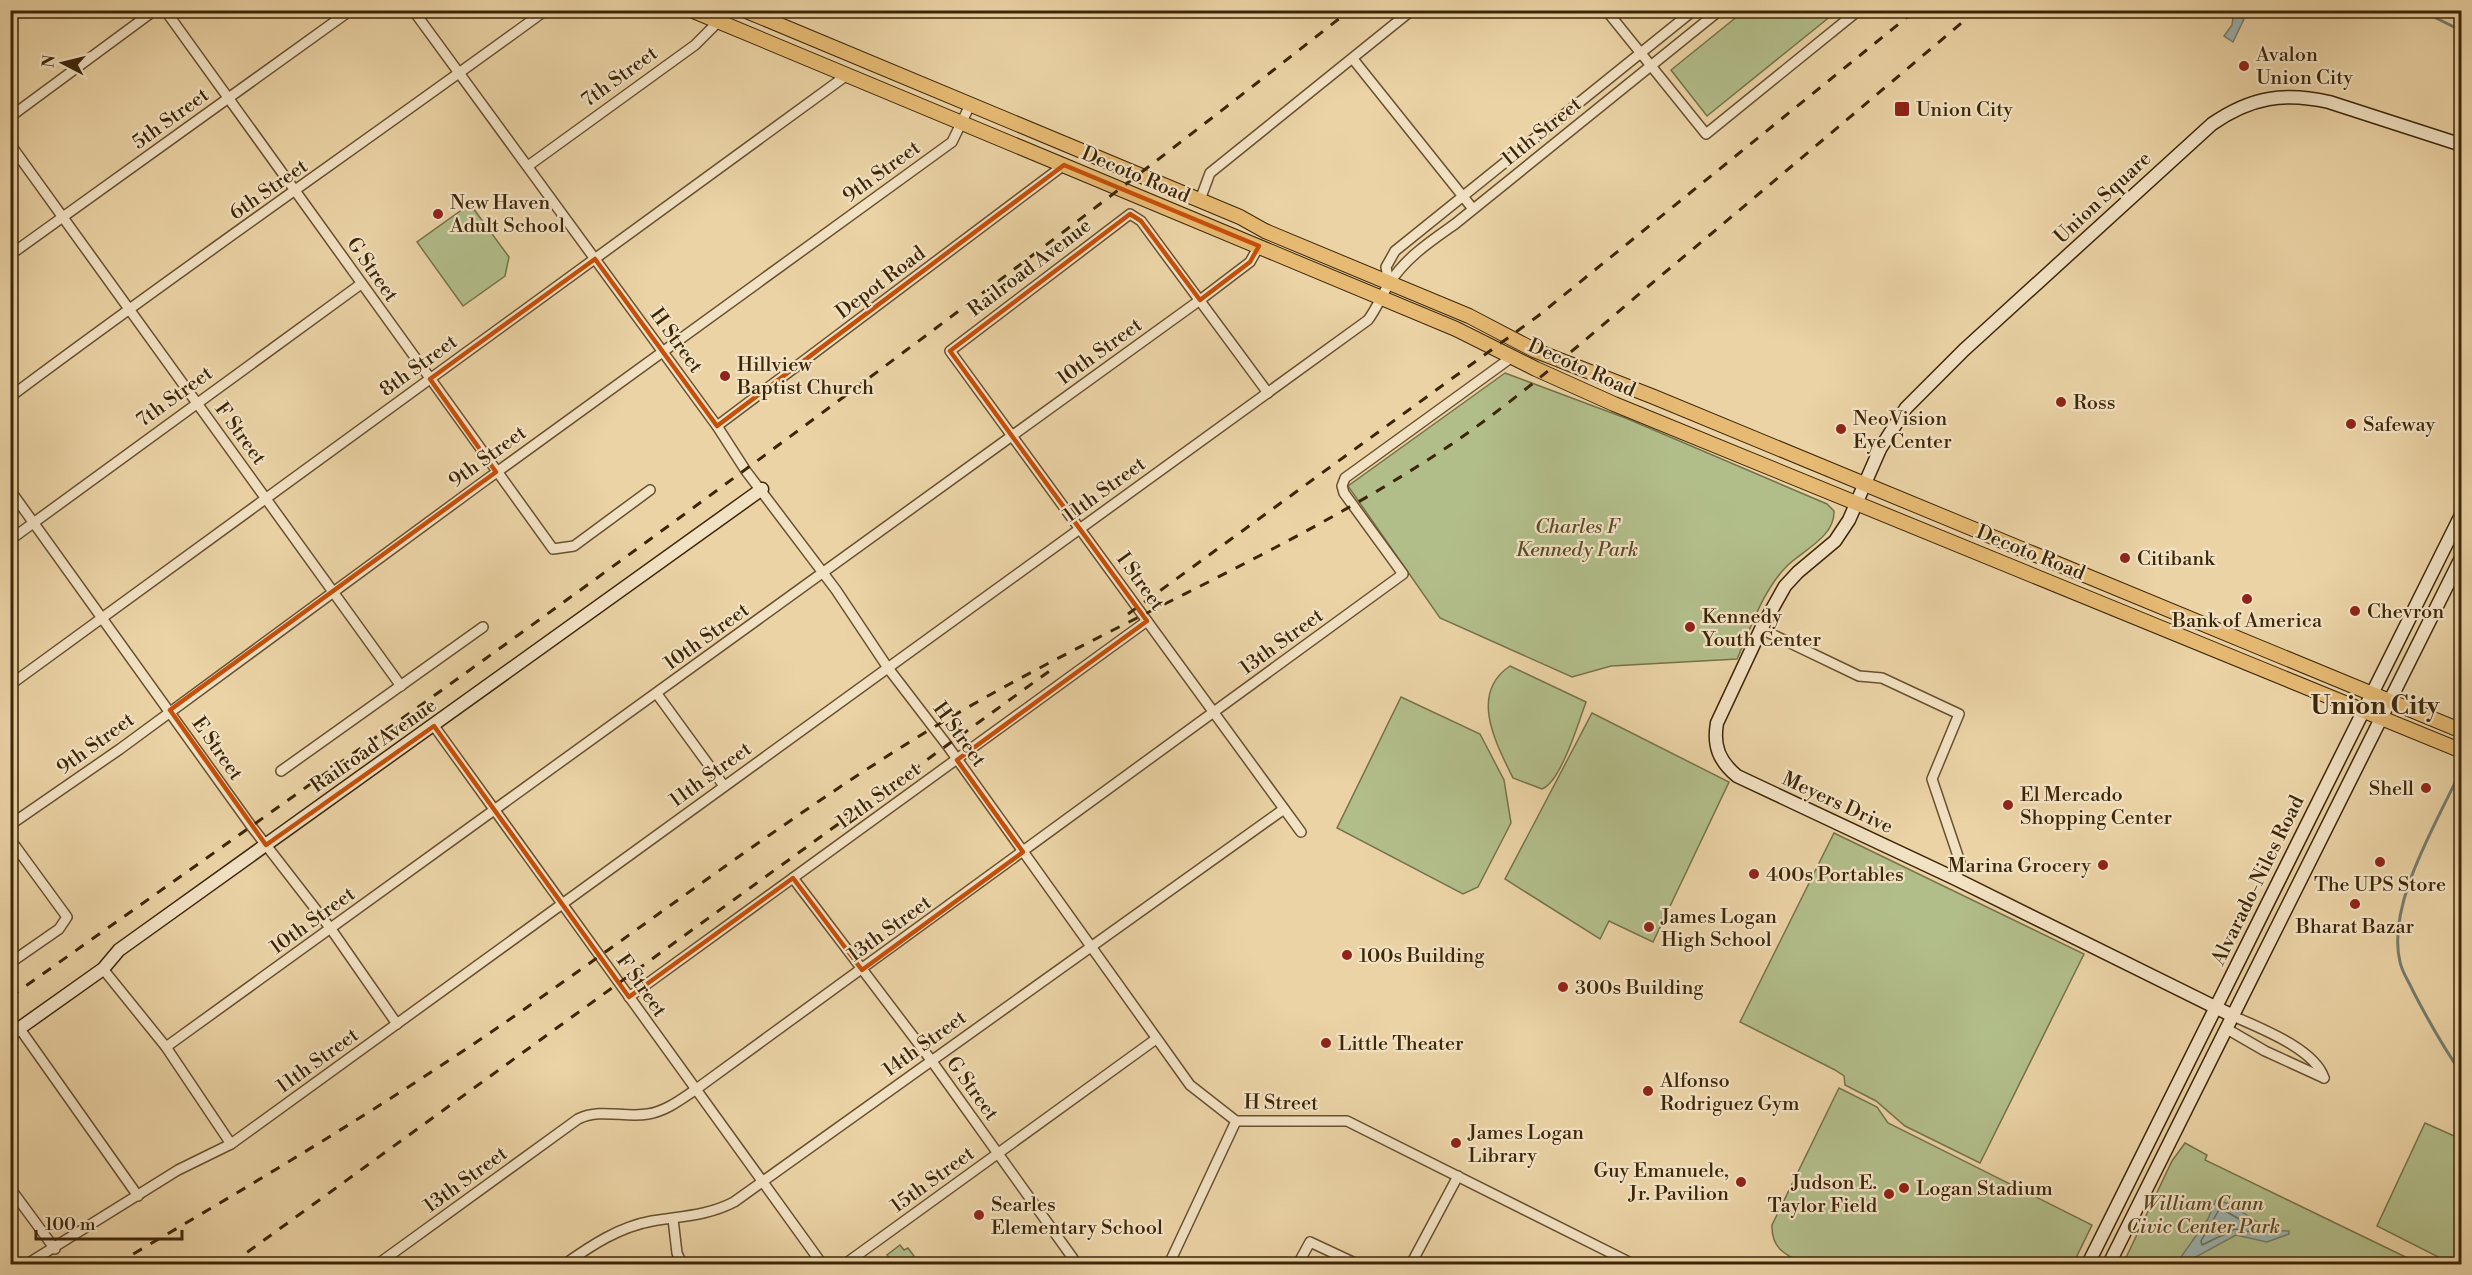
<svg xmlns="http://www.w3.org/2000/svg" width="2472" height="1275" font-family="'Libre Bodoni',serif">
	<rect width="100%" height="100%" fill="#ebd3a5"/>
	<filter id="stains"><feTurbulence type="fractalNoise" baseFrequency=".00333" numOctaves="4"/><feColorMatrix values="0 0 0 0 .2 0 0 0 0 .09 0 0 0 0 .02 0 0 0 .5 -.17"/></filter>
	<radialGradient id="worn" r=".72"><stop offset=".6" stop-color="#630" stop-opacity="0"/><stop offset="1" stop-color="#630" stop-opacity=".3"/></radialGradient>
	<g fill="#b2be8a" stroke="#777249" stroke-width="1.5">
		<polygon points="1744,11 1837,11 1707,116 1671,70"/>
		<polygon points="470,204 509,257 505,276 463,306 417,242"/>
		<path d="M1505 373 1628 419 1827 504 1834 511C1835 536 1804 550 1788 565 1763 589 1751 628 1737 659L1611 666 1572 677 1440 618 1348 486Z"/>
		<path d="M1510 666 1586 702C1579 721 1561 782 1542 789L1513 778C1497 745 1468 694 1510 666Z"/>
		<polygon points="1401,697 1480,734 1504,780 1511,823 1478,887 1463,894 1337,828"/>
		<polygon points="1592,713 1729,782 1653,942 1609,921 1600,939 1505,879"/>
		<polygon points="1834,833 2084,954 1980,1163 1905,1126 1876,1101 1845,1085 1844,1076 1835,1070 1740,1022"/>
		<path d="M1839 1088 1877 1107 1888 1123 2092 1225 2073 1264H1805C1786 1255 1771 1249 1772 1225Z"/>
		<polygon points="2425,1123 2461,1139 2461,1264 2452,1264 2377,1226"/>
		<polygon points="2185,1143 2207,1155 2205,1160 2420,1264 2123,1264 2172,1161"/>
		<polygon points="900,1245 904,1250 908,1248 914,1256 908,1264 894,1264 887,1255"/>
	</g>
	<g fill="#9cb6b1" stroke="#767c6d" stroke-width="1.5">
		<polygon points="2236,15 2244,19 2233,42 2224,36 2232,25 2233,17"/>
		<path d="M2216 1200C2246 1206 2255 1232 2289 1231V1234L2267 1242 2236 1235 2190 1260 2186 1264H2176L2208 1219Z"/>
	</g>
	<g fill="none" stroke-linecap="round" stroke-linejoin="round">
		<polygon stroke="#6c6e5c" stroke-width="1.5" points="2220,1208 2253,1227 2254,1231 2251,1232 2235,1229 2202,1245 2201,1241"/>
		<g stroke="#767c6d" stroke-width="3">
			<polyline points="2420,10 2462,31"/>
			<path d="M2461 770C2437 823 2386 904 2400 962 2402 972 2409 982 2413 991 2428 1020 2443 1047 2462 1074"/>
		</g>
		<defs>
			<g id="street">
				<polyline points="165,10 553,549 574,546 650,490"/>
				<polyline points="413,10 717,426 746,471 836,590 888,668 947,745 1190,1085 1236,1121 1347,1121 1633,1264"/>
				<polyline points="1606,10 1706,134 1859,10"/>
				<polyline points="1353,59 1473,209"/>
				<polyline points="10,117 155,10"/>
				<polyline points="10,144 401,686"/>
				<polyline points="528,166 695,45 718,22"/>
				<polyline points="1200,200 1210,173 1412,10"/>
				<polyline points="10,255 351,10"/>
				<polyline points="1389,283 1386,267 1395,251 1694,10"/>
				<polyline points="1268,393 1141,221 1130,214 950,351 1301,832"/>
				<path d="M10 397C186 265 368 140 546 10"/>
				<polyline points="717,426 1064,165"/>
				<polyline points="10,490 252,827 331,929 397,1024"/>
				<polyline points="10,540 361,284"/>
				<polyline points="1761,629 1859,676 1882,678 1959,714 1932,779 1960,862 1956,879"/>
				<polyline points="10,685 847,75"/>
				<polyline points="657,694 724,786"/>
				<polyline points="434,726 822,1264"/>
				<polyline points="281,771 483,627"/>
				<polyline points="10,825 120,749 479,485 952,142 970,105"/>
				<polyline points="10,839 67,917 59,929 10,963"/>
				<polyline points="793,878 931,1060 1077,1264"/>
				<polyline points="103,969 166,1047 231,1144"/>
				<polyline points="629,997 1147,621"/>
				<path d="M2233 1016C2260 1028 2315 1049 2324 1078"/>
				<polyline points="20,1029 138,1196"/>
				<polyline points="2227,1029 2265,1051 2324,1078"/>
				<polyline points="166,1047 1200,300 1250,262 1259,246"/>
				<polyline points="10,1188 55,1249"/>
				<polyline points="673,1219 677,1253 682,1264"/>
				<path d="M27 1264 178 1170 231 1144 1368 320C1377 308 1381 296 1389 284 1405 258 1431 241 1455 224L1720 10"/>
				<path d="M378 1264 578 1119C601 1108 624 1118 648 1114 666 1111 680 1100 695 1090L1403 574 1344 493 1342 486 1345 478 1512 357"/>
				<path d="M565 1264C592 1245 619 1227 652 1221 681 1216 707 1216 734 1202L1284 809"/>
				<polyline points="845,1264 1156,1039"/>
				<polyline points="1169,1264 1236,1121"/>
				<polyline points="1298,1264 1310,1242 1357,1264"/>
				<polyline points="1411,1264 1458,1176"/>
			</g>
			<g id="secondary">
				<polyline points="718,22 727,10"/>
				<path d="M2233 1016 1956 879 1737 776C1719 761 1713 746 1717 723L1761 629 1785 586 1798 572 1835 541 1849 520 1880 449 1906 408 1964 350 2212 124C2251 97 2284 92 2329 102L2462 145"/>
				<polyline points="10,1035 103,969 119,950 762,489"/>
				<polyline points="2088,1264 2462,513"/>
				<polyline points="2109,1264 2462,556"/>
			</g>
			<g id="primary">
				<polyline points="691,10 1456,329 1536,369 1614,404 2462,751"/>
				<polyline points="744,10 1240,217 1265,231 1469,316 1534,350 1654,397 2462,731"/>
			</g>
		</defs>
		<use href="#street" stroke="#68512f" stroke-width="12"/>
		<use href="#secondary" stroke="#3c2608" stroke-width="15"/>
		<use href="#primary" stroke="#3c2608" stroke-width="16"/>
		<use href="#street" stroke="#f2e2c4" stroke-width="9"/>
		<use href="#secondary" stroke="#f2e2c4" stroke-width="12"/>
		<use href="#primary" stroke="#e6ba72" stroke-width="14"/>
		<g stroke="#3c2608" stroke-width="3" stroke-dasharray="10 10" stroke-linecap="butt">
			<polyline points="1128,614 1538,316 1916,10"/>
			<path d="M10 997C464 677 914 354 1350 10"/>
			<path d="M116 1264C236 1194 356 1123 472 1045 616 948 753 841 900 748 1069 641 1257 569 1426 461 1508 409 1582 342 1657 279 1764 190 1870 100 1977 10"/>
			<polyline points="231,1264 1055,667"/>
		</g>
	</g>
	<path fill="none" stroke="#c64f0b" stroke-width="4.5" stroke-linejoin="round" d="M1064 165 1259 246 1250 262 1200 300 1141 221 1130 214 950 351 1147 621 957 760 1023 852 862 970 793 878 629 997 434 726 266 845 170 710 496 472 430 379 595 259 717 426Z"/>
	<g fill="#8f2418" stroke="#f2e2c4" stroke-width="2">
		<circle cx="2244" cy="66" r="6"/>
		<rect x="1894" y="101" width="16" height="16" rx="3"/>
		<circle cx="438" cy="214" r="6"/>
		<circle cx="725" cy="376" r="6"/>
		<circle cx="2061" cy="402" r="6"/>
		<circle cx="2351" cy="424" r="6"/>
		<circle cx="1841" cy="429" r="6"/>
		<circle cx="2125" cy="558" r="6"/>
		<circle cx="2247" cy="599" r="6"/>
		<circle cx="2355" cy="611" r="6"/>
		<circle cx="1690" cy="627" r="6"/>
		<circle cx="2426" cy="788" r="6"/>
		<circle cx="2008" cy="805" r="6"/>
		<circle cx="2380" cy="862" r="6"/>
		<circle cx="2103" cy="865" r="6"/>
		<circle cx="1754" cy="874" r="6"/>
		<circle cx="2355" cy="904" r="6"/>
		<circle cx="1649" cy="927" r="6"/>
		<circle cx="1347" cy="955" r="6"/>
		<circle cx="1563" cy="987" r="6"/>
		<circle cx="1326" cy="1043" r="6"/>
		<circle cx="1648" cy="1091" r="6"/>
		<circle cx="1456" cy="1143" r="6"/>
		<circle cx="1741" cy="1182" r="6"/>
		<circle cx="1904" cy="1188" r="6"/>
		<circle cx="1889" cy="1194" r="6"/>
		<circle cx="979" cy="1215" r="6"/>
	</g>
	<g text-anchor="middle" stroke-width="4.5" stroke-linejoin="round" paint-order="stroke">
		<g font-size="20" fill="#3c2608" stroke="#f2e2c4" text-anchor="start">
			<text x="2256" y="61">Avalon<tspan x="2256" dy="23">Union City</tspan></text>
			<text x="1916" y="116">Union City</text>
			<text x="450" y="209">New Haven<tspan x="450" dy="23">Adult School</tspan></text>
			<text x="737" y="371">Hillview<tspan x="737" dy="23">Baptist Church</tspan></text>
			<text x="2073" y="409">Ross</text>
			<text x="1853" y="425">NeoVision<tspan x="1853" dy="23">Eye Center</tspan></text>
			<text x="2363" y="431">Safeway</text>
			<text x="2137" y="565">Citibank</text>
			<text x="2367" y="618">Chevron</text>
			<text x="1702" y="623">Kennedy<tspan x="1702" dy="23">Youth Center</tspan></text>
			<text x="2247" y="627" text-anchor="middle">Bank of America</text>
			<text x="2414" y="795" text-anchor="end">Shell</text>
			<text x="2020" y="801">El Mercado<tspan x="2020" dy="23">Shopping Center</tspan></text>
			<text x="2091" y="872" text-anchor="end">Marina Grocery</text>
			<text x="1766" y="881">400s Portables</text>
			<text x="2380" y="891" text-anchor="middle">The UPS Store</text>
			<text x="1661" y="923">James Logan<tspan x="1661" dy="23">High School</tspan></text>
			<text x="2355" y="933" text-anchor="middle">Bharat Bazar</text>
			<text x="1359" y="962">100s Building</text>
			<text x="1575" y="994">300s Building</text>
			<text x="1338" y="1050">Little Theater</text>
			<text x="1660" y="1087">Alfonso<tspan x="1660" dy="23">Rodriguez Gym</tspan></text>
			<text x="1468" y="1139">James Logan<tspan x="1468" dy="23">Library</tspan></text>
			<text x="1729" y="1177" text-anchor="end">Guy Emanuele,<tspan x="1729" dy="23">Jr. Pavilion</tspan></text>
			<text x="1877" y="1189" text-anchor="end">Judson E.<tspan x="1877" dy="23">Taylor Field</tspan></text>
			<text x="1916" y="1195">Logan Stadium</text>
			<text x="991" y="1211">Searles<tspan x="991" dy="23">Elementary School</tspan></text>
		</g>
		<g font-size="20" fill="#3c2608" stroke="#f2e2c4">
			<text transform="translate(619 76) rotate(-36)" y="7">7th Street</text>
			<text transform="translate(170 118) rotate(-36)" y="7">5th Street</text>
			<text transform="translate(1541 131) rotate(-39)" y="7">11th Street</text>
			<text transform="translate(881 171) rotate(-36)" y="7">9th Street</text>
			<text transform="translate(1136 174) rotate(23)" y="7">Decoto Road</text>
			<text transform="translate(268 189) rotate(-35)" y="7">6th Street</text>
			<text transform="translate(2102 197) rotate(-43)" y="7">Union Square</text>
			<text transform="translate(1029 267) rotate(-37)" y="7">Railroad Avenue</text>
			<text transform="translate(373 269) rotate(55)" y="7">G Street</text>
			<text transform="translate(880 282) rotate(-37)" y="7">Depot Road</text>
			<text transform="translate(677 340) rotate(54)" y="7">H Street</text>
			<text transform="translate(1099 351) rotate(-36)" y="7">10th Street</text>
			<text transform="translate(418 365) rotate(-36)" y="7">8th Street</text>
			<text transform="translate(1582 367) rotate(24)" y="7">Decoto Road</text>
			<text transform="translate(174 396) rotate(-36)" y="7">7th Street</text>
			<text transform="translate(241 433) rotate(54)" y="7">F Street</text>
			<text transform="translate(487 456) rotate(-36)" y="7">9th Street</text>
			<text transform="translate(1104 489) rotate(-36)" y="7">11th Street</text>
			<text transform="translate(2031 552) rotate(22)" y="7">Decoto Road</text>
			<text transform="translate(1141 581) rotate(54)" y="7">I Street</text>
			<text transform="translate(706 636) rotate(-36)" y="7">10th Street</text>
			<text transform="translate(1281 641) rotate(-36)" y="7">13th Street</text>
			<text transform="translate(960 734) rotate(54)" y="7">H Street</text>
			<text transform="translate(95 743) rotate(-36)" y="7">9th Street</text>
			<text transform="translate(373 745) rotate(-35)" y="7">Railroad Avenue</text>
			<text transform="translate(218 748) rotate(55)" y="7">E Street</text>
			<text transform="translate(710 774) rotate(-36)" y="7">11th Street</text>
			<text transform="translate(878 795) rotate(-36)" y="7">12th Street</text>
			<text transform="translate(1838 802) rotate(25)" y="7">Meyers Drive</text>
			<text transform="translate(2257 880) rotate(-64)" y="7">Alvarado-Niles Road</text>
			<text transform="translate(312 920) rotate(-36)" y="7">10th Street</text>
			<text transform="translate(889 928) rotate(-36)" y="7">13th Street</text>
			<text transform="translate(642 985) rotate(55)" y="7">F Street</text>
			<text transform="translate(924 1043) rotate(-36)" y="7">14th Street</text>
			<text transform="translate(317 1060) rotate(-36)" y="7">11th Street</text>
			<text transform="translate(973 1088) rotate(54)" y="7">G Street</text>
			<text transform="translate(1281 1102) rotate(1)" y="7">H Street</text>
			<text transform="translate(465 1179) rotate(-36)" y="7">13th Street</text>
			<text transform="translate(932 1179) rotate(-36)" y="7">15th Street</text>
		</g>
		<g font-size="20" font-style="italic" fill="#5a4c28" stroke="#f2e2c4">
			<text x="1577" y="533">Charles F<tspan x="1577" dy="23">Kennedy Park</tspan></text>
			<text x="2203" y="1210">William Cann<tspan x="2203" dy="23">Civic Center Park</tspan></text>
		</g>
		<g font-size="26" font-weight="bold" fill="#3c2608" stroke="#f2e2c4">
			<text x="2375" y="714">Union City</text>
		</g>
	</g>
	<rect width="2472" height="1275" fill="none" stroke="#ebd3a5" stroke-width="36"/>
	<rect x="12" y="12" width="2448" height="1251" fill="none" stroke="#3c2608" stroke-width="3"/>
	<rect x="18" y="18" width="2436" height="1239" fill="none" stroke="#3c2608" stroke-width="1.5"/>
	<g transform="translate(63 63) rotate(277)" stroke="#f2e2c4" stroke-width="4.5" paint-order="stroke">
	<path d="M0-4.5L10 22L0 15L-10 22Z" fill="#3c2608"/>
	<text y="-9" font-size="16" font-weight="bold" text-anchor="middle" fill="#3c2608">N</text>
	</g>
	<path d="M36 1230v9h146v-9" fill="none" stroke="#3c2608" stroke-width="3"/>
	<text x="45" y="1230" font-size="18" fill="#3c2608" stroke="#f2e2c4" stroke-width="4.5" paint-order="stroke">100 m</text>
	<rect width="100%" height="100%" filter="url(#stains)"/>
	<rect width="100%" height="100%" fill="url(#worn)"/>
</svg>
